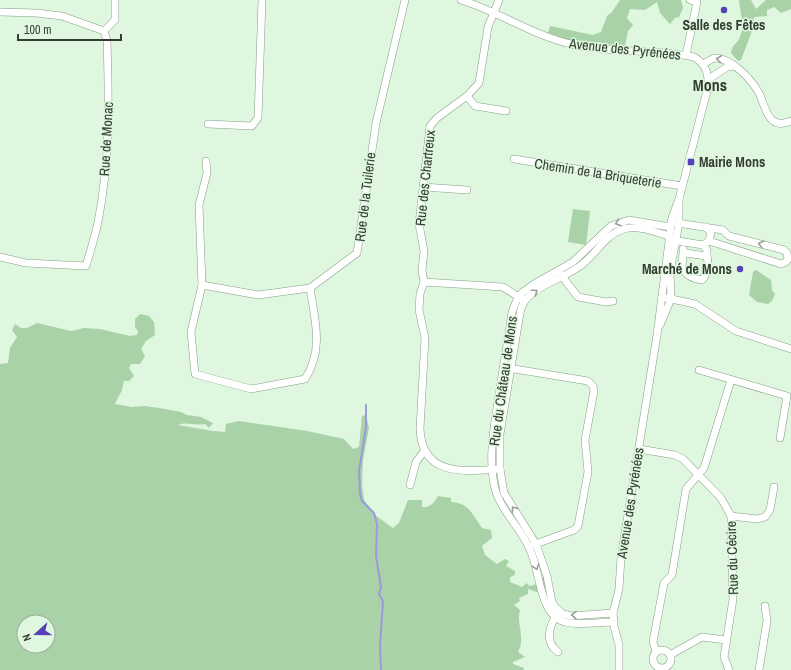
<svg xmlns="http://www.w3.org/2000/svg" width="791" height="670" font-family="'Archivo Narrow',sans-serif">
	<rect width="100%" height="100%" fill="#dff7de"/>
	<g fill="#a9d2a8" fill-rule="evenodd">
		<polygon points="620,0 681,0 683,8 679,17 675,18 670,24 660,13 657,2 645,10 630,9 627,18 633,25 628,31 625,46 572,41 548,33 550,26 593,35 601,32 607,16 612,12"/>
		<path d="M739 0H751L756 9 766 0H791V9L781 13 774 7 767 10V16L754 17V26L741 60 738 61 731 53C733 42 737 45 740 37 745 26 740 12 739 0Z"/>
		<polygon points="573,209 590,211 586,245 568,242"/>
		<polygon points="756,270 771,280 772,290 775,294 772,301 768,304 757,302 749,295 753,272"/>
		<path d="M140 314 149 316 154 322 155 335 146 341 141 349 145 356 140 364H131L129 368 134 376 129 381H124L122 390 115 404 132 407 144 406 159 408 181 412 187 415 201 417 213 423 209 428 205 424C195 426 187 421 178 425L213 431 225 432 226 424 239 421 307 431 344 439 353 449 359 447 362 416 366 415 369 428 363 460 362 485 364 500 375 515 393 528 399 523 408 500H422V507C430 508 434 503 438 496L451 498V502C469 503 472 514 482 528L491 530 492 538 482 546 485 555 497 564 505 559 509 561 506 566 515 571V575L510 577V582L522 587 527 583 529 586 534 585 544 577 551 584 537 592 528 589V594L519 598 520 601 514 605 520 610C516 624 526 638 518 652L525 657 513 662V664L524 668V670H0V364L8 363 10 348 17 337 12 330 15 324 21 328H27L37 323 71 331 84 328 100 329 130 336 137 335 138 331 135 327V319ZM24 622H48V646H24Z"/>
	</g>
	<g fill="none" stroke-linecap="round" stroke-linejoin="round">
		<polyline stroke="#9c99dd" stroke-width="2" points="366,405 366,427 359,471 360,494 362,501 374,513 377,524 376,556 381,587 379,594 383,601 380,646 381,670"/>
		<defs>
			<g id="minor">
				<path d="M461 0C500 12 535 37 575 45 614 53 655 49 694 57 706 64 709 74 708 87L679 199 672 218 657 335 621 558 619 589 613 613 614 626 619 645V670"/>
				<path d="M499 0 488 27 479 83 467 96 437 118 430 126 419 224 424 251 422 270 424 282 420 294 419 310 425 338 420 429C422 478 466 471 500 469"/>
				<path d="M0 12 36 13 62 16 104 31 107 40C109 101 110 162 98 222 95 237 90 252 86 266L26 263 0 257"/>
				<polyline points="104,31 115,20 115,0"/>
				<polyline points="686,55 697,2 690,0"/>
				<path d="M703 64 714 58C731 57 751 79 759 93 766 108 768 131 791 121"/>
				<polyline points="709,79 727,67 735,66"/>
				<polyline points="467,96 475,106 506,111"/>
				<polyline points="208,124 252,126 258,118 262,0"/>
				<polyline points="514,159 682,186"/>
				<path d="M206 161 207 173 199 205 202 285 191 332 195 374 251 389 305 379C324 350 315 320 310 288"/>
				<polyline points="423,187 467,190"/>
				<polyline points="671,222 723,230 729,236 784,250 787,253 788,259 786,262 781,264 709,241"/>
				<polyline points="672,240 703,245 709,241 711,233 706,227"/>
				<polyline points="683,249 685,253 707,256 707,250 703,245"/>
				<path d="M683 252 682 268C686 276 694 279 702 280 707 275 709 264 707 256"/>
				<polyline points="561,275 578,297 606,302 613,301"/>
				<polyline points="424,282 503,287 522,299"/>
				<polyline points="202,285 258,295 310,288 357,253 376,123 405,0"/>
				<polyline points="662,297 695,304 736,331 791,349"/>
				<polyline points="660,325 671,299 670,272 679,223 679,199"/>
				<polyline points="508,368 588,381 593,386 594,391 585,440 588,472 578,526 574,530 533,545"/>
				<polyline points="699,370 787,396 780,438"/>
				<polyline points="639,449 675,455 683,459 721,498 731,516 733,599 724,657 729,670"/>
				<polyline points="410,485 416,462 425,450"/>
				<polyline points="731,516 757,519 765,517 770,510 774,487"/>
				<path d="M613 613 571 616 563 614 556 608 552 602 547 576 536 544 504 493 500 469V434L519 319C520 311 522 303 528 297 542 283 564 278 580 266 596 255 605 234 624 229 638 225 656 232 669 236"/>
				<path d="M558 614C548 626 545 643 558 652"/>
				<path d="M614 622C599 622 580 626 565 622 540 616 540 573 531 552 523 530 503 514 496 492 487 462 494 427 499 396 503 368 508 340 512 312L518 297 523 292 534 284 573 262 611 226 629 220 670 227"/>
				<circle cx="662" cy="659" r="9"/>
				<polyline points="656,651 653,642 664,583 672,575 686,489 704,468 731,380"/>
				<polyline points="670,655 702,637 726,640"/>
				<polyline points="759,670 767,621 765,606"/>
			</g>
		</defs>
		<use href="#minor" stroke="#879e87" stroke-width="8"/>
		<use href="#minor" stroke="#fff" stroke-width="7"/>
	</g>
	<defs><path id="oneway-chevron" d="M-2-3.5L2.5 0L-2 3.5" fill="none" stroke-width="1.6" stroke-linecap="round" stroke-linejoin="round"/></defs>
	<g stroke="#999e99">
		<use href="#oneway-chevron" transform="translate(719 59) rotate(-173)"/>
		<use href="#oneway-chevron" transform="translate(618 223) rotate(161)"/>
		<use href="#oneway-chevron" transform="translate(761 244) rotate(-166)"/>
		<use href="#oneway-chevron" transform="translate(535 292) rotate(-35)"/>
		<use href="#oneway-chevron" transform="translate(514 509) rotate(-126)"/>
		<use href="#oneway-chevron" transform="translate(536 567) rotate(72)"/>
		<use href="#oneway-chevron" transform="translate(574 615) rotate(-179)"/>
	</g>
	<g fill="#5640b8" stroke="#dff7de" stroke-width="1.5">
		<circle cx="724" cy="10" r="4"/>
		<rect x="687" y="158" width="8" height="8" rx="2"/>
		<circle cx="740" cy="269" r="4"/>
	</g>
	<g text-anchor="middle" stroke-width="3" stroke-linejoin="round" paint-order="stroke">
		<g font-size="14" font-weight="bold" fill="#333d33" stroke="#dff7de">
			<text x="724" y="30">Salle des Fêtes</text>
			<text x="699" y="167" text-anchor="start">Mairie Mons</text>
			<text x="732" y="274" text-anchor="end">Marché de Mons</text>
		</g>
		<g font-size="14" fill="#333d33" stroke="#dff7de">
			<text transform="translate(625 49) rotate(6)" y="5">Avenue des Pyrénées</text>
			<text transform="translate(106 139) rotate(-87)" y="5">Rue de Monac</text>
			<text transform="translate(598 173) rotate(9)" y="5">Chemin de la Briqueterie</text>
			<text transform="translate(425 178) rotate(-84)" y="5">Rue des Chartreux</text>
			<text transform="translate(365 197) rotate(-83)" y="5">Rue de la Tuilerie</text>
			<text transform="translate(503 381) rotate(-82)" y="5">Rue du Château de Mons</text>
			<text transform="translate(630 503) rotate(-81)" y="5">Avenue des Pyrénées</text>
			<text transform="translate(732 558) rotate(-92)" y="5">Rue du Cécire</text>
		</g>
		<g font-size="16" font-weight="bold" fill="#333d33" stroke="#dff7de">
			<text x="710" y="91">Mons</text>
		</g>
	</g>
	<g transform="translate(36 634) rotate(249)"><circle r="19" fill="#dff7de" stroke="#9aad9a"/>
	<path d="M0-3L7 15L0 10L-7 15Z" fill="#5640b8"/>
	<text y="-6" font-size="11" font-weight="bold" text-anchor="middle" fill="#333d33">N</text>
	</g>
	<path d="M18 34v6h103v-6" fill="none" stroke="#333d33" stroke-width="2"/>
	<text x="24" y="34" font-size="12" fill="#333d33" stroke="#dff7de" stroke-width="3" paint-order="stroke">100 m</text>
</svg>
